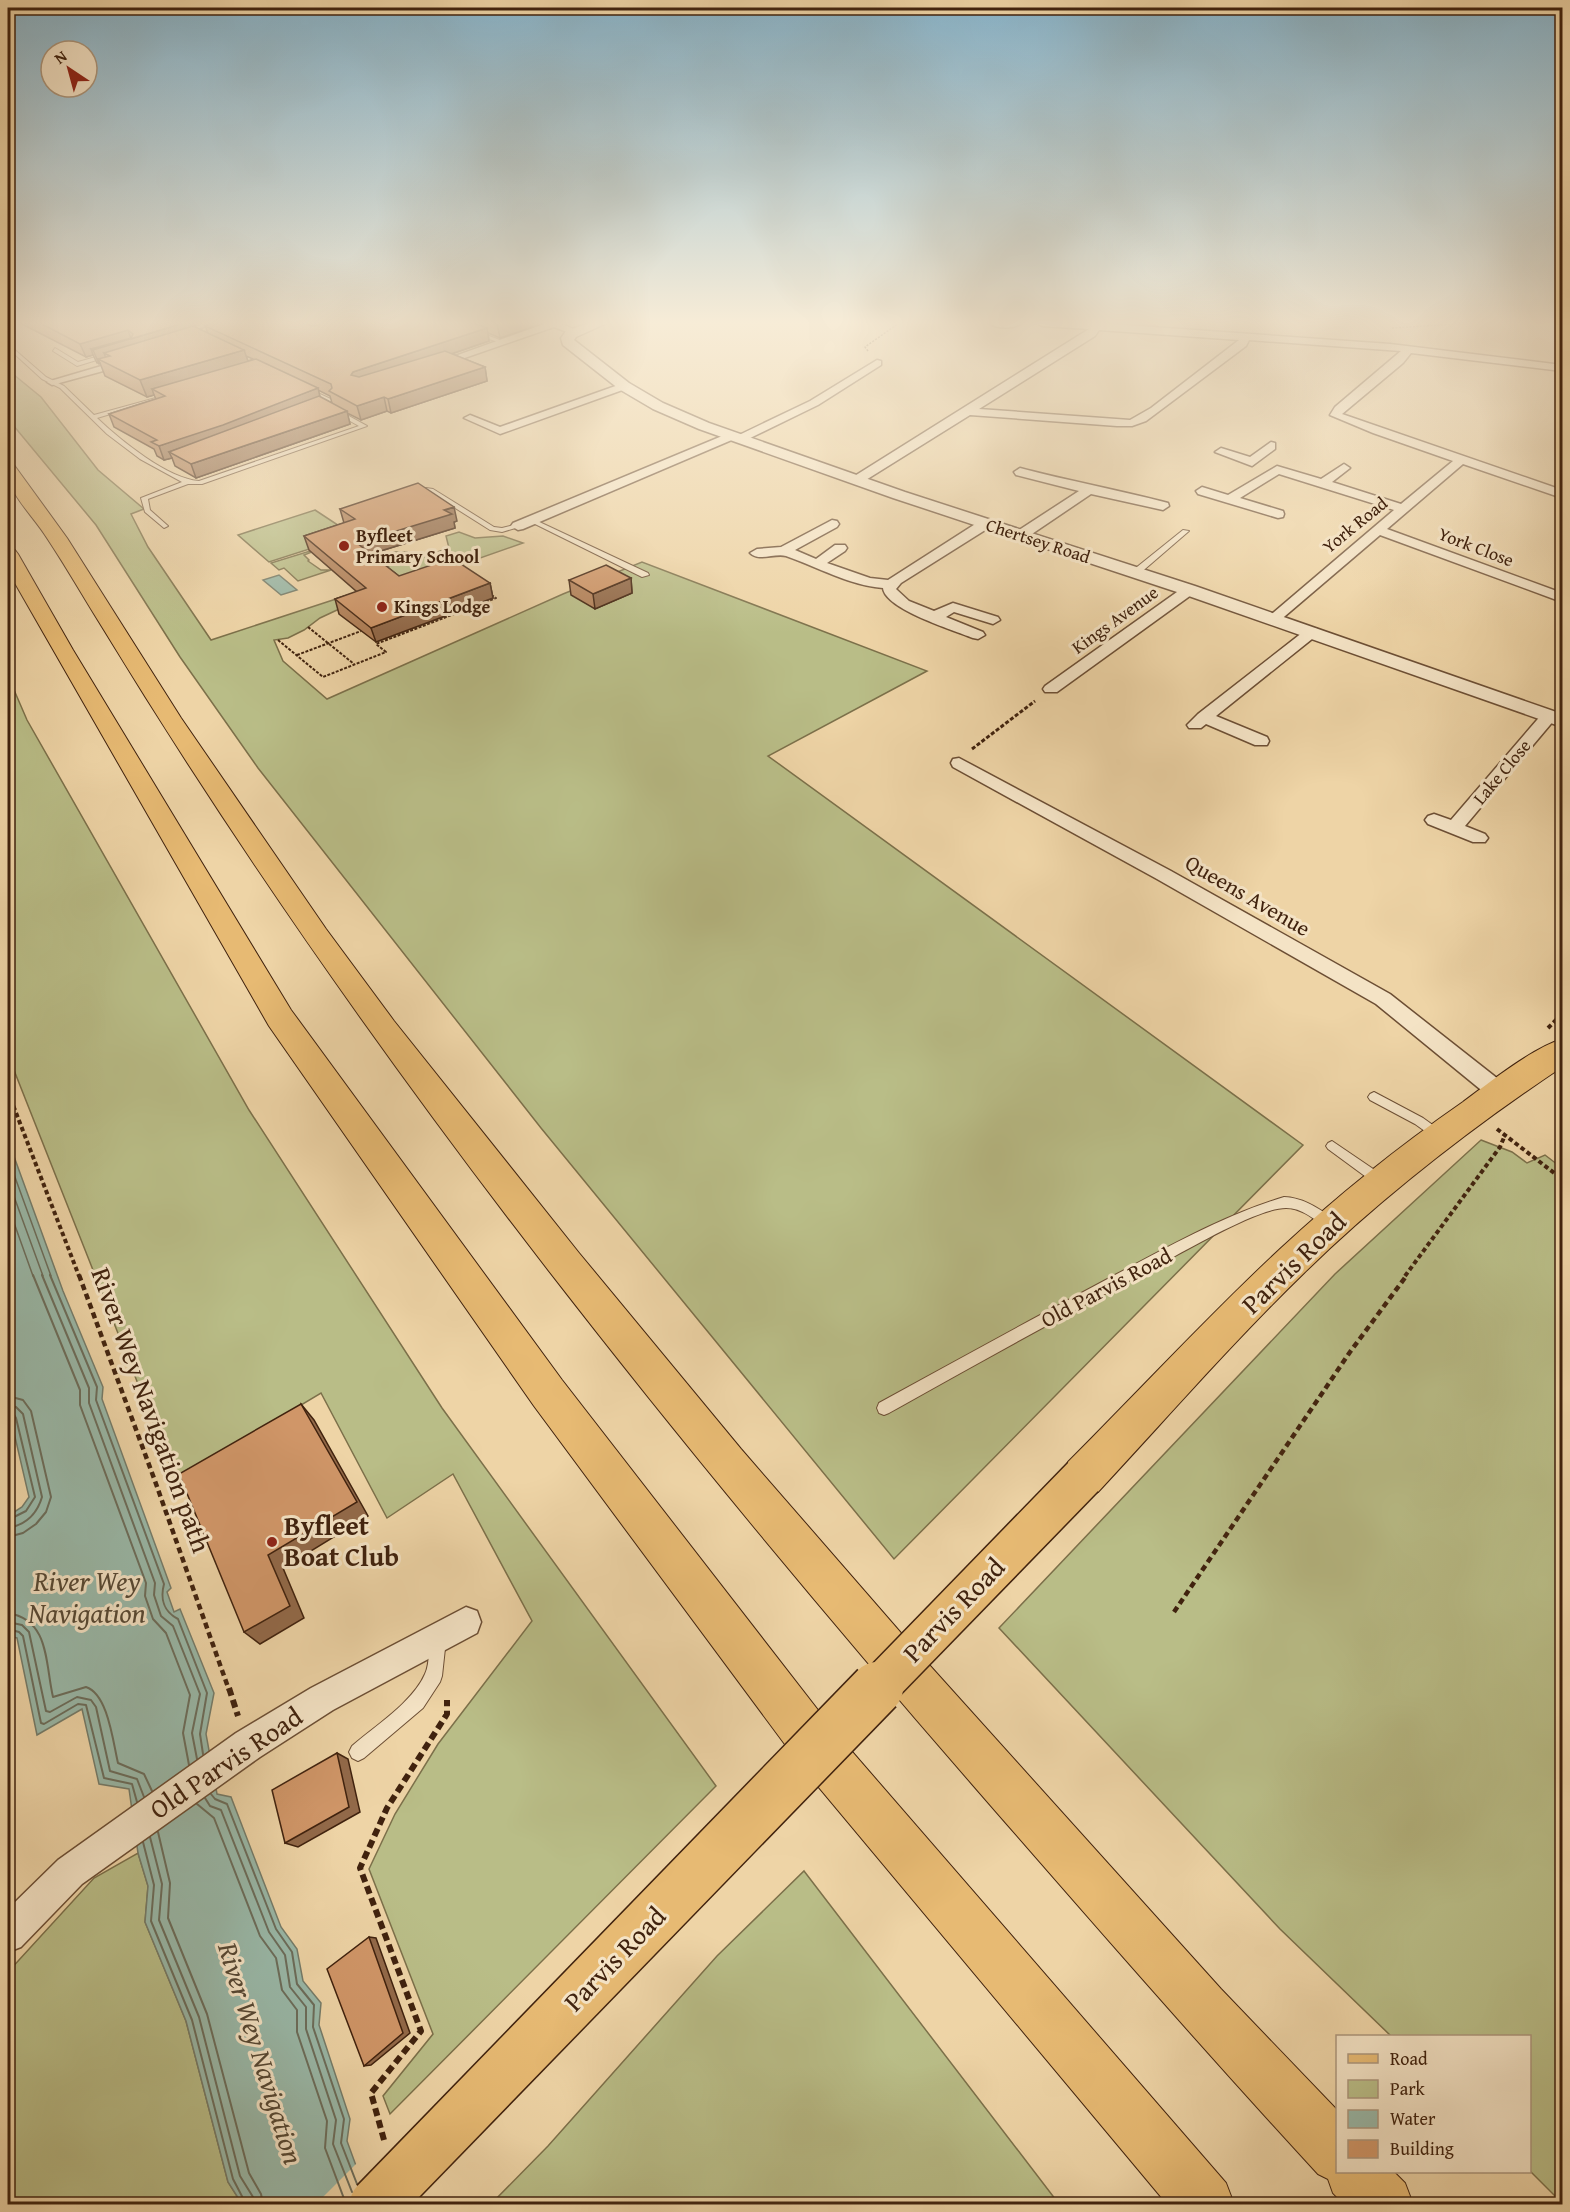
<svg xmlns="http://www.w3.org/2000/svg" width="1570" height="2212" font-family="'Gentium Book Plus',serif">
	<rect width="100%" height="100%" fill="#eed4a6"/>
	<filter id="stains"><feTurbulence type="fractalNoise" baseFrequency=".00333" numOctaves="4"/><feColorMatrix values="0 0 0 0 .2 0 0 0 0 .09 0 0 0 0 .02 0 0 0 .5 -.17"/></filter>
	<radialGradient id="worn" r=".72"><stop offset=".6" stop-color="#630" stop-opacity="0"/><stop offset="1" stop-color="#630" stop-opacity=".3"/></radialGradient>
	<g fill="#b9bd87" stroke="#7c704a" stroke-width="1.5">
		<polygon points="8,370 41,397 98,470 144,509 131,514 148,547 211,640 388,582 388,568 394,552 408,552 423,557 449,548 446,536 459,532 475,538 503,536 523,543 352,603 320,618 304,630 288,638 274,640 283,661 327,699 563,594 642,562 927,671 768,756 1303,1145 894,1559 541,1128 258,768 180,657 96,525 8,419"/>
		<polygon points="315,510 353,535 269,562 238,535"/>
		<polygon points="310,551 312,552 304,555 309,560 308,561 321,570 331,570 298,581 284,568 279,570 271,563"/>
		<polygon points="8,676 27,720 249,1110 442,1408 716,1786 390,2114 383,2096 433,2034 369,1869 395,1814 438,1744 532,1621 453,1474 387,1518 321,1393 176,1480 8,1055"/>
		<polygon points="1481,1140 1512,1152 1527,1163 1545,1155 1562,1168 1562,2203 1530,2171 1530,2036 1391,2036 1280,1929 999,1628 1335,1274"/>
		<polygon points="138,1853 148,1886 145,1922 186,2021 228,2182 242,2204 8,2204 8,1972 94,1878"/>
		<polygon points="804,1871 1059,2204 491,2204 548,2146 717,1956"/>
	</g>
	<g fill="#99b8a8" stroke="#757c6a" stroke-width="1.5">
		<polygon points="279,575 297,590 281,595 263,580"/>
		<polygon points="8,1140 63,1291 103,1387 102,1399 171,1588 167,1592 174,1612 180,1609 214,1693 206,1734 217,1794 231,1797 281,1927 297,1949 303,1981 321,2003 319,2025 350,2119 347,2141 370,2204 242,2204 228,2182 186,2021 145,1922 148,1886 138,1853 129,1789 99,1784 82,1709 37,1735 17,1638 8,1636 8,1516 22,1507 29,1497 8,1407"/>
	</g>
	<polygon fill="#eed4a6" points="359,2161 373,2204 316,2204"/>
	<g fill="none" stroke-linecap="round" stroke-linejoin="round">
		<g stroke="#6c6d5b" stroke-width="1.5">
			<polyline points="8,1158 51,1276"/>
			<polyline points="8,1180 43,1276"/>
			<polyline points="8,1206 33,1276"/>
		</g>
		<g stroke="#6c6d5b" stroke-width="2">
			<polyline points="33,1275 80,1390 80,1405 146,1583 145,1596 153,1619 166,1633 190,1695 183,1733 189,1765"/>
			<polyline points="42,1275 89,1388 89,1403 155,1583 154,1595 161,1616 173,1626 200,1694 192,1733 197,1759"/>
			<path d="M50 1275 97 1387 96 1400 164 1584C160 1599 164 1612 178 1619L207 1693 200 1734 203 1754"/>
			<polyline points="8,1396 23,1400 31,1411 51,1497 46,1512 36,1524 23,1533 8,1537"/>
			<path d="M8 1405 16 1407 23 1414 42 1497C37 1514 25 1525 8 1528"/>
			<polyline points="8,1413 13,1413 16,1418 35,1497 26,1511 8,1520"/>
			<path d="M8 1613C50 1620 45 1663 53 1697L86 1687C108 1694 113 1742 118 1763L144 1774 152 1791"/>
			<polyline points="8,1622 22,1625 29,1632 46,1711 50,1712 77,1697 91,1700 96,1707 110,1771 137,1779 144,1797"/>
			<polyline points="8,1629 19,1632 23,1636 41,1723 44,1724 78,1704 86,1705 104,1778 132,1784 137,1802"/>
			<polyline points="211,1794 215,1799 227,1804 276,1929 292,1952 297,1984 314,2005 313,2027 344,2119 341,2143 357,2184"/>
			<polyline points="205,1798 210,1806 221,1810 269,1932 285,1955 290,1987 306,2007 306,2029 336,2120 333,2144 352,2192"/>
			<polyline points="197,1804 214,1818 260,1936 276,1958 282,1990 297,2010 297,2032 327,2121 325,2148 346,2204"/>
			<polyline points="158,1832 170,1883 168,1918 207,2014 249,2173 261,2194 263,2204"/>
			<polyline points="150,1837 162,1884 159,1920 199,2017 240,2176 253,2197 254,2204"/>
			<polyline points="143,1842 154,1885 151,1921 192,2020 233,2179 246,2204"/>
		</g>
		<defs>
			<g id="service">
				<polygon points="208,323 217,323 195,330 192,328"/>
				<polygon points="447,323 455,323 505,342 500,343"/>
				<path d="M8 344 46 377 64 386 94 415 174 393V395L97 418C120 440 168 479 199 481L359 426 332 411V409H336L367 426 202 484H188L148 499 150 510 168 526 164 528 145 512 141 498 182 482 140 459 107 434 60 388 42 379 8 348Z"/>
				<polygon points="55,348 78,362 110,353 113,355 77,366 53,351"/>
				<polygon points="305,389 309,389 335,401 320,409 316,409 316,407 327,401 305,391"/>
				<polygon points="426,488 433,489 494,527 502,528 518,524 522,526 502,532 490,530 430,492 412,496 409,494"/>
				<polygon points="533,519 648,573 649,575 642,577 531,522 530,521"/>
				<polygon points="1183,530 1189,531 1138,575 1132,575 1132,571"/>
				<polygon points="1374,1092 1423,1118 1444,1133 1446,1136 1444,1139 1436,1139 1415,1124 1370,1100 1368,1097 1370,1094"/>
				<polygon points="1332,1141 1385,1177 1387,1181 1385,1185 1381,1186 1377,1185 1328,1149 1326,1146 1328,1143"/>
				<path d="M1284 1197C1305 1198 1319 1209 1336 1220L1338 1224 1336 1228 1331 1229 1326 1228C1314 1219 1302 1208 1286 1208 1259 1208 1192 1247 1166 1261 1073 1311 981 1361 889 1413L884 1415 879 1413 877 1408 879 1403C957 1360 1036 1317 1115 1275 1170 1246 1224 1215 1284 1197Z"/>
				<path d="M438 1631 444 1633 446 1639 442 1676 440 1682 423 1708 364 1758 358 1761 352 1758 349 1752 352 1746C375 1726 413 1702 425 1674 431 1662 427 1646 432 1633Z"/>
			</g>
			<g id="minor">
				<polygon points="547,323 560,323 580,332 575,335 554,327 453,362 444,360"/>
				<path d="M988 323H1023C1014 329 997 329 988 323Z"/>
				<path d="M1037 323H1097L1390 344 1562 365V371L1411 353 1403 363 1342 414 1562 490V498L1463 464 1387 529 1562 593V602L1380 535 1278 622H1268L1266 619 1394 510 1279 474 1240 498 1283 511 1284 514 1283 517 1278 518 1198 494 1196 491 1202 487 1228 495 1277 466 1321 479 1344 464 1350 468 1332 482 1401 504 1453 461 1373 433 1330 415 1335 407 1401 351 1249 340 1246 346 1146 421 1132 426H1117L970 415 861 483H853L851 480 853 477 1089 329 1042 326ZM1099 330 1239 340 1151 408 1130 420 979 409 1095 336Z"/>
				<polygon points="132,357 136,358 136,362 52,385 47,382"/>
				<polygon points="877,360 881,361 881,365 818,405 744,441 736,441 734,439 523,529 518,530 511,526 513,523 727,434 735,434 737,436 810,401"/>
				<polygon points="624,383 629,386 628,388 500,434 464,418 470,415 500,427"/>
				<polygon points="1271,442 1275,443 1275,449 1252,466 1215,452 1221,448 1250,457"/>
				<path d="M1020 468C1069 481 1119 490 1168 503L1169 506 1163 510 1091 494 1026 538H1016L1014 535 1016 532 1079 491 1016 475 1014 472Z"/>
				<path d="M832 520 837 521 839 524 837 527 795 550 816 559 835 545H845L847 548 845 551 827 563 870 578 888 580 980 521H990L992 524 990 527 901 583 896 589 909 601 934 611 953 603 998 617 1000 620 993 624 954 612 946 617 983 632 985 635 978 639 973 638C953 630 885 609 883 588 848 585 818 567 786 556 774 553 759 562 750 553L757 549 781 547Z"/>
				<polygon points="1189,586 1196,590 1194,593 1057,692 1045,692 1043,689 1045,686 1184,587"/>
				<polygon points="1312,628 1317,629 1319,632 1317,635 1216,716 1267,737 1269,741 1267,745 1255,745 1206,724 1201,728 1189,728 1187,725 1198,714 1307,629"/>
				<polygon points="1549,711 1555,713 1557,716 1555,719 1465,826 1485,834 1488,838 1485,842 1473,842 1428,824 1425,820 1428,816 1434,814 1451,820 1543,713"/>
				<polygon points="959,758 1171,871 1390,994 1507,1086 1510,1092 1507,1098 1499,1101 1491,1098 1376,1004 1157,879 953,767 951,763 953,759"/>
				<polygon points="466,1607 477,1611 481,1622 477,1633 333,1710 260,1757 82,1884 21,1947 8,1952 8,1909 58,1860 236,1733 311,1688"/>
			</g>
			<polygon id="tertiary" points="589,323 607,323 576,337 574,340 629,383 663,403 709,423 905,492 1195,586 1562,714 1562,727 1183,594 893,498 699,429 653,409 619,389 563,345 561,338 566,331"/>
			<path id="primary" d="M1562 1039V1067C1471 1128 1383 1196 1304 1273 1232 1343 1166 1419 1098 1492L1083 1498 1068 1492 1062 1477 1068 1462C1138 1392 1206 1318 1279 1250 1337 1196 1398 1147 1463 1102 1490 1082 1531 1049 1562 1039Z"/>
			<g id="motorway">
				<path d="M8 464 14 465 67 538 181 718 326 929 394 1021 579 1253 741 1449 914 1648 1221 1989 1338 2111V2172H1394L1405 2183 1413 2204H1344L1333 2193 1328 2179 1318 2174C1200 2046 1086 1915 972 1784 656 1420 355 1042 104 630 85 600 67 568 47 538 36 520 18 503 10 484 6 477 8 471 8 464Z"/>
				<polygon points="8,548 15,550 18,554 73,650 291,1010 562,1380 835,1732 1226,2183 1234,2204 1167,2204 801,1766 534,1406 269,1026 8,571"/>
			</g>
		</defs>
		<use href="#service" stroke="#6c4e34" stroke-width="2"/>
		<use href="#minor" stroke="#6c4e34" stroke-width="3"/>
		<use href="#tertiary" stroke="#6c4e34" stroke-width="3"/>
		<use href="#primary" stroke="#40220e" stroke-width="2"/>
		<use href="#motorway" stroke="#40220e" stroke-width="2"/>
		<g stroke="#40220e" stroke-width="1.5" stroke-dasharray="2 1.5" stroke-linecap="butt">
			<polyline points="1392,328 1470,323"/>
			<polyline points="868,351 865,347 899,323"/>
		</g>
		<g stroke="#40220e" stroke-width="2" stroke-dasharray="3 1.5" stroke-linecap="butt">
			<polyline points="308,627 354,664"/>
			<polyline points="278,640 323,677 386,652 376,644 496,598 490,594"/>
			<polyline points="297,655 361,631"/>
		</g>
		<polyline stroke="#40220e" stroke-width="3" stroke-dasharray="4 2" stroke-linecap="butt" points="972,749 1035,701"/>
		<g stroke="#40220e" stroke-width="4" stroke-dasharray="4.5 3" stroke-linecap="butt">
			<polyline points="1548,1028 1562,1014"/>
			<polyline points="8,1092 79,1276"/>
			<polyline points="1497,1129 1562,1179"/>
			<polyline points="1405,1276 1500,1147 1505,1135"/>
		</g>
		<g stroke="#40220e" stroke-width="4.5" stroke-dasharray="6 4" stroke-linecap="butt">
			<polyline points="79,1275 155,1481 229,1690"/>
			<polyline points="1174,1612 1350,1352 1407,1275"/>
		</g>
		<g stroke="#40220e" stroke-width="6" stroke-dasharray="8 4.5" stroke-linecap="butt">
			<polyline points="229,1688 238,1716"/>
			<polyline points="384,2140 371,2093 421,2031 360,1868 387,1808 447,1714 447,1700"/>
		</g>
		<use href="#service" fill="#f4e3c5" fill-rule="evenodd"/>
		<use href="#minor" fill="#f4e3c5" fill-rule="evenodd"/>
		<use href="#tertiary" fill="#f4e3c5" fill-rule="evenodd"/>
		<use href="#primary" fill="#e7ba73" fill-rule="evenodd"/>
		<use href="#motorway" fill="#e7ba73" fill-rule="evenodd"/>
		<defs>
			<polyline id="primary-bridge-far1" points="876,1690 1083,1477"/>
			<polyline id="primary-bridge" points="376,2204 877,1688"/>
		</defs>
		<use href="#primary-bridge-far1" stroke="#40220e" stroke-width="44" stroke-linecap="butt"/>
		<use href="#primary-bridge" stroke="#40220e" stroke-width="55" stroke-linecap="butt"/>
		<use href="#primary-bridge-far1" stroke="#e7ba73" stroke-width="41"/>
		<use href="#primary-bridge" stroke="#e7ba73" stroke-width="52"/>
	</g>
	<g fill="#b38159" stroke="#40220e" stroke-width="1.5" fill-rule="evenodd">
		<path d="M20 323H202L195 324 196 328 208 333 204 323H544L500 338 488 333 489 341 452 354 485 367 487 381 391 413 387 411 361 420 347 413 350 424 196 478 175 466 172 458 164 460 157 456 154 449 114 427 109 414 156 399 154 395 147 397 105 376 100 363H97L93 355 86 357ZM246 356 253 359 248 361ZM318 390 330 396 332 403 320 397Z"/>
		<polygon points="340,509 457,521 454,522 455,528 371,554 399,576 490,583 493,598 376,642 339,614 335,599 357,592 309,550 304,536 344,523"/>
		<polygon points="631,578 632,593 595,609 571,595 569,580"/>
	</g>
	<g fill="#926949" stroke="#40220e" stroke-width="1.5">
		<polygon points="184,323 194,323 198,333 110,356 104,353 107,361 98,359 100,363 99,364 93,350 91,349 93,355 86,357 80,344 128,330 131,339"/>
		<polygon points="501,323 544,323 500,338 497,324"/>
		<polygon points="487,328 489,341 356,386 351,375 353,372"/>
		<polygon points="244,350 250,367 152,389 154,395 147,397 140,380"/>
		<polygon points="485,367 487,381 391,413 388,399"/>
		<polygon points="318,388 321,401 169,452 172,458 164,460 159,446"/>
		<polygon points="384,397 387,411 361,420 357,406"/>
		<polygon points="347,411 350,424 196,478 191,464"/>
		<polygon points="454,507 457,521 454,522 455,528 361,557 357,543"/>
		<polygon points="631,578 632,593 595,609 593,594"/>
		<polygon points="490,583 493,598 376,642 371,628"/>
		<polygon points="301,1404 314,1420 368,1516 283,1568 304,1618 260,1644 244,1632 268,1555"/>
		<polygon points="337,1753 348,1759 360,1812 298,1847 285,1843"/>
		<polygon points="369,1937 376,1938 410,2033 371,2065 364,2066"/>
	</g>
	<g fill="#d09668" stroke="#40220e" stroke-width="1.5">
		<polygon points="40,323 184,323 93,350 91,349 131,338 133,334 128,330 80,344"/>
		<polygon points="215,323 306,323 312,326 319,325 320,323 473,323 487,328 353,372 351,375 359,377 445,351 485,367 388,399 384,397 357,406 329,391 332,388 331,384 205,326"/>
		<polygon points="193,326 244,350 140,380 98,359 110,356 104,353"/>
		<polygon points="256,359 318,388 223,425 159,446 151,442 157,440 109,414 165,396 152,389"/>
		<polygon points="319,396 347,411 191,464 169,452"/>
		<polygon points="418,483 454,507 444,510 452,514 357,543 399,576 452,558 490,583 371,628 335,599 366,588 304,536 355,519 340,509"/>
		<polygon points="606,565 631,578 593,594 569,580"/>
		<polygon points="301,1404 357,1502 268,1555 290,1606 244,1632 179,1474"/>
		<polygon points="337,1753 349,1807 285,1843 272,1790"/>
		<polygon points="369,1937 403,2033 364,2066 327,1969"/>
	</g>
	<linearGradient id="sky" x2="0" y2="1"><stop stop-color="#88b6ce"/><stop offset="0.51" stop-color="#f7ecd7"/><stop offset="1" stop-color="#f7ecd7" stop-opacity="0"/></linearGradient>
	<rect width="1570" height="633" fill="url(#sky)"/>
	<g fill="#8f2418" stroke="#f4e3c5" stroke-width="2">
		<circle cx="344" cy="546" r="6"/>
		<circle cx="382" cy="607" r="6"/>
		<circle cx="272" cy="1542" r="6"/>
	</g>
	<g text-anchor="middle" stroke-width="6" stroke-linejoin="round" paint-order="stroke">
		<g font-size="18" fill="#40220e" stroke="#f4e3c5">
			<text transform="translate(1355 525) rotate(-39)" y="6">York Road</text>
			<text transform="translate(1038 541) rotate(18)" y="6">Chertsey Road</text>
			<text transform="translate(1476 547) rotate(21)" y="6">York Close</text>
			<text transform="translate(1115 620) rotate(-36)" y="6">Kings Avenue</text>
			<text transform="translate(1502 772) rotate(-50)" y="6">Lake Close</text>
		</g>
		<g font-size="18" font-weight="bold" fill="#40220e" stroke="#f4e3c5" text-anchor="start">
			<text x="356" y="542">Byfleet<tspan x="356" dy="21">Primary School</tspan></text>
			<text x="394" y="613">Kings Lodge</text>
		</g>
		<g font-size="22" fill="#40220e" stroke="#f4e3c5">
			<text transform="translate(1248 895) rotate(30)" y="8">Queens Avenue</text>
			<text transform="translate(1106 1287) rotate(-28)" y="8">Old Parvis Road</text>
		</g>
		<g font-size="27" fill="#40220e" stroke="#f4e3c5">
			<text transform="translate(1294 1263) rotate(-44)" y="9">Parvis Road</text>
			<text transform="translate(151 1410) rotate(70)" y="9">River Wey Navigation path</text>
			<text transform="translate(954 1610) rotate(-46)" y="9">Parvis Road</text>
			<text transform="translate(226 1763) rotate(-34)" y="9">Old Parvis Road</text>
			<text transform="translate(615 1959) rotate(-46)" y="9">Parvis Road</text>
		</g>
		<g font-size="27" font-weight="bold" fill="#40220e" stroke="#f4e3c5" text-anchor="start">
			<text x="284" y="1535">Byfleet<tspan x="284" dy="31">Boat Club</tspan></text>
		</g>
		<g font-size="28" font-style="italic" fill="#564834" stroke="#f4e3c5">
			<text x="87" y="1591">River Wey<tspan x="87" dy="32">Navigation</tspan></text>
			<text transform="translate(261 2053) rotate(73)" y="10">River Wey Navigation</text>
		</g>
	</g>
	<rect width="1570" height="2212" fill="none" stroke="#eed4a6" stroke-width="30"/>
	<rect x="9" y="9" width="1552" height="2194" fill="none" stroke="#40220e" stroke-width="3"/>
	<rect x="15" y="15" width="1540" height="2182" fill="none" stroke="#40220e" stroke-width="1.5"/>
	<rect x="1336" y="2035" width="195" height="138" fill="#f4e3c5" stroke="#ac967c" stroke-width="1.5"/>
	<rect x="1348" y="2054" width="30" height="9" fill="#e7ba73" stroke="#ac967c" stroke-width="1.5"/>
	<text x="1390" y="2065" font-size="18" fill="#40220e">Road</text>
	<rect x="1348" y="2080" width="30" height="18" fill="#b9bd87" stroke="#ac967c" stroke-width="1.5"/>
	<text x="1390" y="2095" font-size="18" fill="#40220e">Park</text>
	<rect x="1348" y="2110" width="30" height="18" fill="#99b8a8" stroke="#ac967c" stroke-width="1.5"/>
	<text x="1390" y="2125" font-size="18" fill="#40220e">Water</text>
	<rect x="1348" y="2140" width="30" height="18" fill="#d09668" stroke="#ac967c" stroke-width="1.5"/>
	<text x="1390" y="2155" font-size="18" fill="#40220e">Building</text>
	<g transform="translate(69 69) rotate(324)"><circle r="28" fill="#f4e3c5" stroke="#ac967c" stroke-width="1.5"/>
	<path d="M0-4.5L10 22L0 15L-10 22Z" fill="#8f2418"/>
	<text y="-9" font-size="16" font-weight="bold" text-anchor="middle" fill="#40220e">N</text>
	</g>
	<rect width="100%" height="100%" filter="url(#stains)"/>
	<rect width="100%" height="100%" fill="url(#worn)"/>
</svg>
